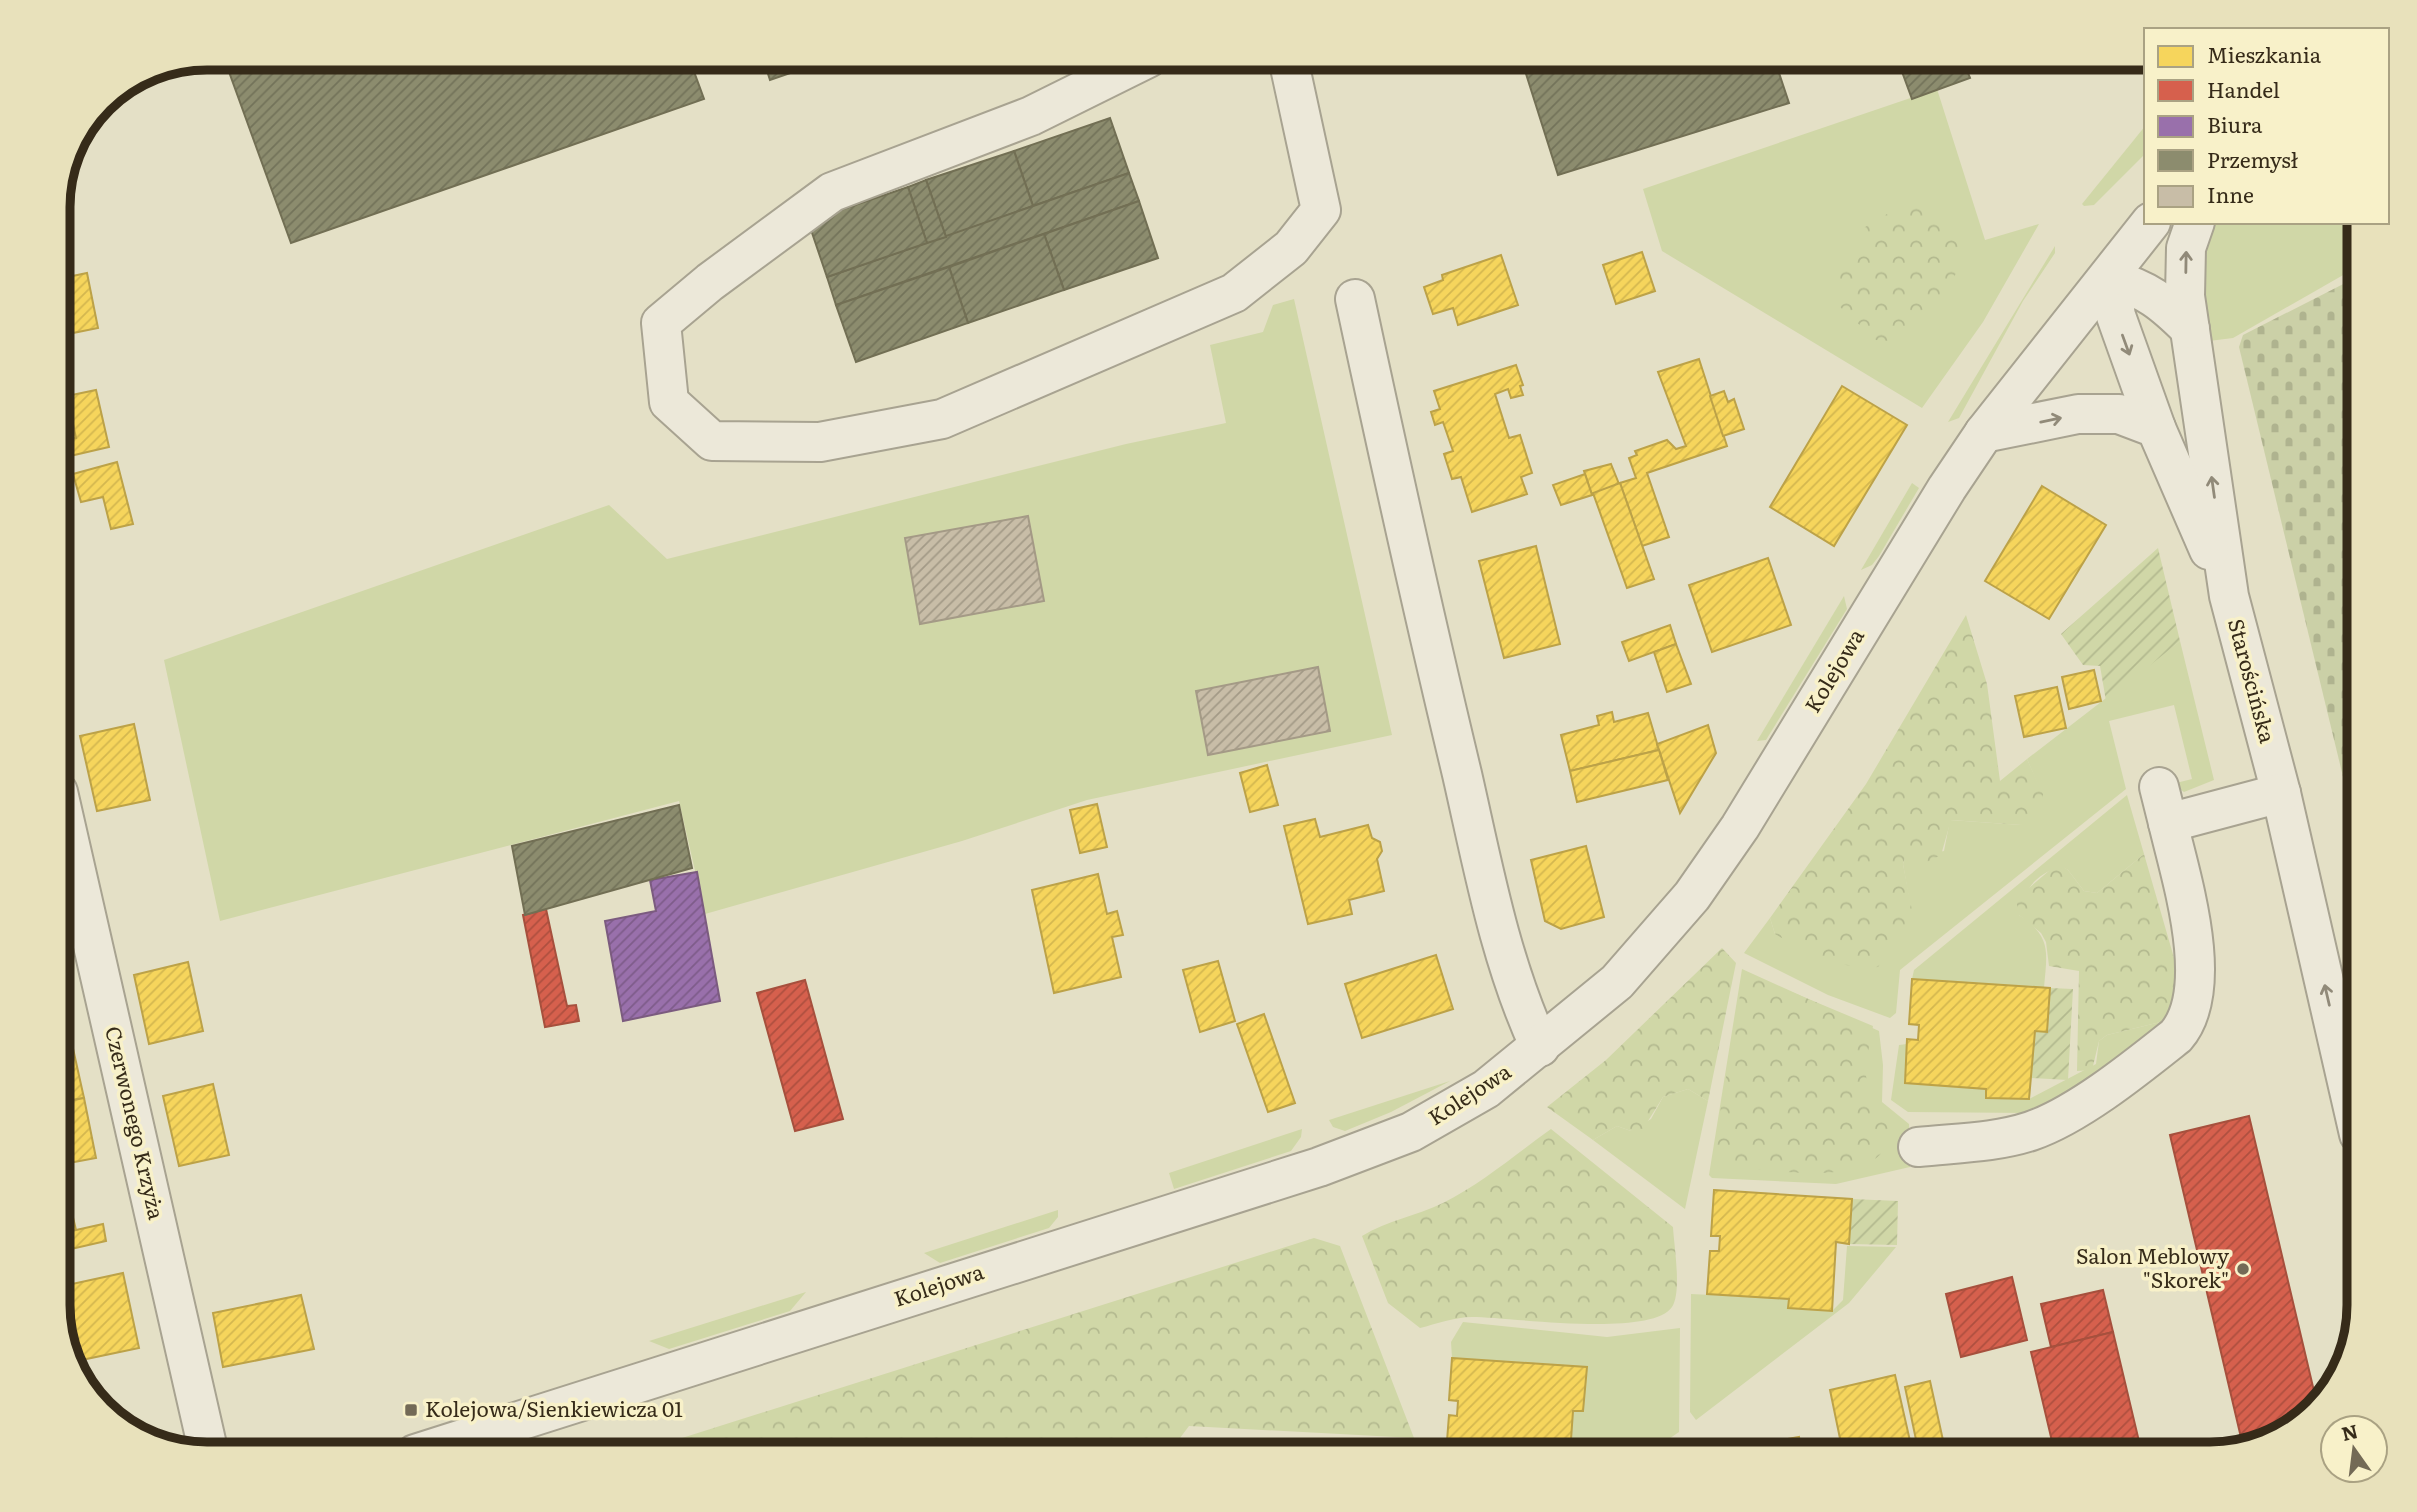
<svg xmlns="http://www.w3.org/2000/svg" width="2417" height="1512" font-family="Literata,serif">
	<defs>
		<pattern id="forest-crowns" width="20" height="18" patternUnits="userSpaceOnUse" patternTransform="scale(1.75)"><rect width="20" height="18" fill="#d0d7a7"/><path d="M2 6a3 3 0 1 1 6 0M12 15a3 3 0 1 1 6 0" fill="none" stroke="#b3b98f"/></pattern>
		<pattern id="cemetery-stones" width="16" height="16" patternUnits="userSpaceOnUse" patternTransform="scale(1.75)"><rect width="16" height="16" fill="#cbd0a7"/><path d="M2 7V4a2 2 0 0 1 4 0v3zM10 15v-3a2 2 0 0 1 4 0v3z" fill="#afb38f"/></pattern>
		<pattern id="garden-furrows" width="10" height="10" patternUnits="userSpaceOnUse" patternTransform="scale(1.75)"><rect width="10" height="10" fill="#d0d7a7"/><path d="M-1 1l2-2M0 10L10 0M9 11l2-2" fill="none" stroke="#b3b98f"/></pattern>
		<pattern id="homes-hatch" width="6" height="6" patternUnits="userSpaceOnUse" patternTransform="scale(1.75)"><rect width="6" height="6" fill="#f6d55c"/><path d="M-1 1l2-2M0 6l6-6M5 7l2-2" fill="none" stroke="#d4b74f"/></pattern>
		<pattern id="shops-hatch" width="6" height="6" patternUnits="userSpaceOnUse" patternTransform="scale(1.75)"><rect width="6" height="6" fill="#d6604d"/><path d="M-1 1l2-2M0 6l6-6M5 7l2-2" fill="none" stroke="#ae4f3f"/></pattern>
		<pattern id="offices-hatch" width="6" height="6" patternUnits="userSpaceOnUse" patternTransform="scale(1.75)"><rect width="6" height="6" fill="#9970ab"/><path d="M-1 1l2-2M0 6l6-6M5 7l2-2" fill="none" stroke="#7e5c8a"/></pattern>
		<pattern id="industry-hatch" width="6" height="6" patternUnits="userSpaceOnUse" patternTransform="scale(1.75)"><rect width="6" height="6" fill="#8c8c6e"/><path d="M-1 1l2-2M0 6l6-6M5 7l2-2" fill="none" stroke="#73735a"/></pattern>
		<pattern id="building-hatch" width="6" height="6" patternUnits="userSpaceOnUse" patternTransform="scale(1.75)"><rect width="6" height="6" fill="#c8bda7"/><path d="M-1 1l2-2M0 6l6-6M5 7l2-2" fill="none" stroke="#a39a87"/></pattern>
	</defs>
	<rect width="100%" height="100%" fill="#e4e0c6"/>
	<g fill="#d0d7a7">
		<polygon points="1937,89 1985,240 2039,224 1983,322 1922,408 1662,251 1643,189"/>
		<polygon points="2146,125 2146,153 2094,205 2084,206 2082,204"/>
		<polygon points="2212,222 2359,222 2359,266 2233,338 2209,341 2195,262"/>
		<polygon points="2055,246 2055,253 2023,301 1959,418 1948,422"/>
		<polygon points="1294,299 1392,735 1087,800 962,841 705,914 679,801 220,921 164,660 609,505 667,559 1126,444 1226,423 1210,345 1263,332 1273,305"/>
		<polygon points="1912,483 1919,488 1879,556 1872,565 1861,570"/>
		<polygon points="1844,596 1847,609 1766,740 1757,741"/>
		<polygon points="2180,641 2214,780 2184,792 2172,784 2192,779 2174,705 2109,721 2126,789 1900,970 1896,1013 1890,1018 1828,995 1744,953 1770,918 1775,934 1913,921 1903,864 1905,858 1944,851 1950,820 2021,825 2042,794 2027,759"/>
		<path d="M2127 795 2144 854 2097 893 2084 891 2068 870 2061 866C2033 876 2026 888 2019 915 2052 937 2047 952 2044 988L1912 979 1914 970Z"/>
		<polygon points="1742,969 1879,1031 1883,1065 1882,1102 1909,1124 1910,1167 1836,1184 1712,1178 1709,1175"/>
		<polygon points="2173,1019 2060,1107 2032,1113 1908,1112 1891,1100 1899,1045 1907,1044 1905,1083 1986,1089 1986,1098 2029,1099 2096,1064 2099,1041 2107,1035"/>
		<polygon points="1450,1081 1391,1112 1345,1131 1333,1127 1329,1120"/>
		<polygon points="1688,1089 1708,1101 1685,1209 1593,1140 1617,1126 1631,1131 1651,1119 1663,1097"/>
		<polygon points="1302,1129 1301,1137 1291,1151 1174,1189 1169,1173"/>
		<polygon points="1058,1210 1058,1217 1049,1228 940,1263 924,1253"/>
		<polygon points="1847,1246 1896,1247 1849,1303 1696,1420 1690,1412 1691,1294 1789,1299 1788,1307 1832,1311 1843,1300"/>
		<polygon points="806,1292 790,1311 669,1349 649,1341"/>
		<polygon points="1463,1322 1607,1337 1680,1328 1679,1432 1647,1454 1570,1454 1573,1411 1583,1411 1587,1367 1452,1358 1451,1342"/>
	</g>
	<g fill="url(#forest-crowns)">
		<polygon points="1919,195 1939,207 1963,252 1951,287 1903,342 1876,340 1839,306 1834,282 1865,227"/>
		<path d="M1966 615 1987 684 2000 781 2027 759 2043 794 2039 820 2021 825 1951 820 1941 855 1927 862 1905 858 1903 864 1914 921 1878 967C1843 971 1805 952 1775 934L1770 918 1866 784Z"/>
		<polygon points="2144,854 2183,989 2173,1019 2107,1035 2099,1041 2092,1070 2077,1071 2079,971 2049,966 2046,942 2041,933 2019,915 2016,899 2050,870 2061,865 2068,870 2084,891 2097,893"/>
		<polygon points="1722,948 1736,963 1708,1101 1688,1089 1663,1097 1643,1129 1631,1131 1617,1126 1593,1140 1547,1107 1606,1060"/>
		<path d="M1744 972 1873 1026C1867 1063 1855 1083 1887 1110 1909 1196 1782 1170 1735 1167L1721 1158 1715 1142Z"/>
		<path d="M1551 1129 1673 1227C1674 1246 1682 1292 1672 1307 1651 1338 1510 1317 1472 1317 1455 1317 1436 1324 1420 1328L1388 1303 1362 1236C1388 1220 1416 1216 1443 1203 1481 1184 1516 1154 1551 1129Z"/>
		<polygon points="1314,1238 1340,1246 1414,1438 1189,1426 1168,1454 640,1454 641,1451"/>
	</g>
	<polygon fill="url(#cemetery-stones)" points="2359,276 2359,817 2353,818 2239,347 2243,335"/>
	<g fill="url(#garden-furrows)">
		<polygon points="2158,548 2180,641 2106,701 2100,666 2083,665 2061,634"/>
		<polygon points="2050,988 2073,989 2068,1080 2031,1078 2035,1031 2047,1032"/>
		<polygon points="1852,1199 1898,1201 1897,1245 1849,1244"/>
	</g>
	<g fill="url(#homes-hatch)" stroke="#bca248" stroke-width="2">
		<polygon points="1642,252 1655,291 1616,304 1603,265"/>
		<polygon points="1501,255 1518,305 1458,325 1453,308 1433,314 1424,287 1443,280 1442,275"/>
		<polygon points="87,273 98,328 68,334 63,309 58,310 58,279"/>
		<polygon points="1699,359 1727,446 1647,473 1669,537 1642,546 1620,483 1636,478 1629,458 1637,455 1635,451 1667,440 1676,449 1686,446 1658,372"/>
		<polygon points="58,360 76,438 58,442"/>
		<polygon points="1516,365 1523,385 1520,386 1523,395 1511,398 1508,389 1495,394 1509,438 1520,435 1532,473 1521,477 1527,494 1472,512 1461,477 1452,479 1444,454 1453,451 1443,422 1435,425 1431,412 1440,409 1434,391"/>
		<polygon points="1842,386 1907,425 1834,546 1770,507"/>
		<polygon points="96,390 109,447 70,456 67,440 76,438 67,396"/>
		<polygon points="1724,391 1728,402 1734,399 1744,429 1723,436 1710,396"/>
		<polygon points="117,462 133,524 111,529 103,497 81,502 73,474"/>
		<polygon points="1611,464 1619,484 1592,495 1584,471"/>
		<polygon points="1585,474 1592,495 1561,505 1553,485"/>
		<polygon points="1620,483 1654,579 1627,588 1593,493"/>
		<polygon points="2042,486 2106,525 2049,619 1985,581"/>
		<polygon points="1536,546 1560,644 1504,658 1479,561"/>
		<polygon points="1768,558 1791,625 1712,652 1689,585"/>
		<polygon points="1670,625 1676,644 1629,661 1622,642"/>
		<polygon points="1676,644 1691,684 1667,692 1654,652"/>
		<polygon points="2094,670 2101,701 2069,709 2062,677"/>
		<polygon points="2057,687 2066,728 2024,737 2015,696"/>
		<polygon points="1612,712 1614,722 1648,713 1659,750 1570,771 1561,735 1599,725 1597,716"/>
		<polygon points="134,724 150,800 97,811 80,736"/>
		<polygon points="1708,725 1716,753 1680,813 1657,744"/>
		<polygon points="1659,750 1668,780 1577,802 1570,771"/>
		<polygon points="1267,765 1278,805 1250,812 1240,773"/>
		<polygon points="1097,804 1107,847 1080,853 1070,810"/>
		<polygon points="1315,819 1320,837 1368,825 1372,838 1380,842 1382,851 1377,859 1384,891 1349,900 1352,914 1308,924 1284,826"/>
		<polygon points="1586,846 1604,917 1561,929 1545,921 1531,860"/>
		<polygon points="1098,874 1107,914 1117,911 1123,935 1112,937 1121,977 1054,993 1032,890"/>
		<polygon points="1436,955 1453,1009 1362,1038 1345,984"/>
		<polygon points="1218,961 1235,1021 1200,1032 1183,970"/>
		<polygon points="188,962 203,1031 149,1044 134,975"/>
		<polygon points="1912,979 2050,988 2047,1032 2035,1031 2029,1099 1986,1098 1986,1089 1905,1083 1907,1039 1918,1040 1919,1025 1909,1024"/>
		<polygon points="1264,1014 1295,1103 1268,1112 1237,1024"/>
		<polygon points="66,1017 84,1098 58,1103 58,1019"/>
		<polygon points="213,1084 229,1155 179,1166 163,1096"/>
		<polygon points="84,1098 96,1158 58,1165 58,1103"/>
		<polygon points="1714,1190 1852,1199 1849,1244 1836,1242 1832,1311 1788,1308 1789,1299 1707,1294 1710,1251 1719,1251 1720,1236 1711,1236"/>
		<polygon points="71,1209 76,1230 58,1234 58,1212"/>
		<polygon points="103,1224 106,1241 58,1252 58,1234"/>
		<polygon points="123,1273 139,1348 72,1362 58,1314 58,1287"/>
		<polygon points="301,1295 314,1349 223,1367 213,1313"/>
		<polygon points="1452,1358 1587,1367 1583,1411 1573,1411 1570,1454 1446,1454 1449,1415 1457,1416 1458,1401 1449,1400"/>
		<polygon points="1895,1375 1910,1441 1843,1453 1830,1390"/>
		<polygon points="1930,1381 1946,1454 1919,1454 1905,1387"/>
		<polygon points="1799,1437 1802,1454 1762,1454 1760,1444"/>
		<polygon points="1176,1444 1303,1454 1174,1454"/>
	</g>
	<g fill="url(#shops-hatch)" stroke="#a6503d" stroke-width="2">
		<polygon points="546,909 567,1006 576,1005 579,1021 545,1027 523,915"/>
		<polygon points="805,980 843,1119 795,1131 757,993"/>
		<polygon points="2249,1116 2317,1404 2284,1434 2243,1446 2170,1135"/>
		<polygon points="2012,1277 2027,1340 1961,1357 1946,1294"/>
		<polygon points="2103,1290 2113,1332 2051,1347 2041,1304"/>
		<polygon points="2113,1332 2142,1454 2055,1454 2031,1352"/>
	</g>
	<polygon fill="url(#offices-hatch)" stroke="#7b5b7f" stroke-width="2" points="697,872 720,1001 623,1021 605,921 656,911 650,880"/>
	<g fill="url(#industry-hatch)" stroke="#726f54" stroke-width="2">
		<polygon points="224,58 689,58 704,99 291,243"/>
		<polygon points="763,58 834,58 770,80"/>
		<polygon points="1521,58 1774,58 1789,103 1558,175"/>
		<polygon points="1897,58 1962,58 1970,78 1912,99"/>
		<polygon points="1110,118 1129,173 1033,206 1014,151"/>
		<polygon points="1014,151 1033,206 946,237 926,180"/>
		<polygon points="1129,173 1139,201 836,305 827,277"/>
		<polygon points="926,180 946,237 927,243 908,187"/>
		<polygon points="908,187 927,243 827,277 808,221"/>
		<polygon points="1139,201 1158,258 1064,290 1044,234"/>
		<polygon points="1044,234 1064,290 968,323 949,267"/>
		<polygon points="949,267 968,323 856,362 836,305"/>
		<polygon points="679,805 692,868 525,915 512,846"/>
	</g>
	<g fill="url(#building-hatch)" stroke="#a49a86" stroke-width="2">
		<polygon points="1028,516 1044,601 920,624 905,538"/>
		<polygon points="1318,667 1330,731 1208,755 1196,691"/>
	</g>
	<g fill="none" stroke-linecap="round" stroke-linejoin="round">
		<defs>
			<g id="minor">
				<polyline points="1148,58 1031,116 832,192 710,282 661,323 669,402 712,441 820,442 942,419 1234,293 1291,248 1321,210 1288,58"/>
				<polyline points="2195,222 2186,248 2185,296 2229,596 2281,793 2359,1134"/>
				<path d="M1355 299C1389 458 1424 616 1462 774 1483 866 1500 961 1540 1047"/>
				<path d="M2156 428 2116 316 2110 279C2147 289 2163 302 2190 329"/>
				<polyline points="1984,433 2078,414 2119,414 2156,428 2209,550"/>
				<polyline points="2159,787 2168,823"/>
				<polyline points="58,792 209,1454"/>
				<path d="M1918 1147C1955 1143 1995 1143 2031 1131 2078 1115 2137 1067 2176 1036 2217 989 2181 878 2168 823L2281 793"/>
				<polyline points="415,1454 1319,1167 1411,1132 1486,1089 1617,982 1692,896 1740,827 1947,488 1984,433 2151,222"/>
			</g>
		</defs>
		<use href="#minor" stroke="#a8a391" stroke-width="42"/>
		<use href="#minor" stroke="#ece8d9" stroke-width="38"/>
	</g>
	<defs><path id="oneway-shaft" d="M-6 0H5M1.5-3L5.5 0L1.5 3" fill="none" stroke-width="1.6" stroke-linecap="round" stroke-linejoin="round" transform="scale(1.75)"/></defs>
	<g stroke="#918a79">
		<use href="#oneway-shaft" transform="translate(2186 262) rotate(-89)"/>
		<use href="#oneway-shaft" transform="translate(2126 345) rotate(70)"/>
		<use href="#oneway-shaft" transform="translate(2051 420) rotate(-12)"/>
		<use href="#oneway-shaft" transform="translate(2213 487) rotate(-98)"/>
		<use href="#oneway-shaft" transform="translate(2327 995) rotate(-103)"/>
	</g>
	<g fill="#736a56" stroke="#f8f1c9" stroke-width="2.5">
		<circle cx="2243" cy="1269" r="7"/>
		<rect x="404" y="1403" width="14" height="14" rx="3.5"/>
	</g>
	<g text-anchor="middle" stroke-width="7" stroke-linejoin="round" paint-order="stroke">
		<g font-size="21" fill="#362b19" stroke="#f8f1c9">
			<text transform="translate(1835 671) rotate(-59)" y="7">Kolejowa</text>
			<text transform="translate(2251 681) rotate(75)" y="7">Starościńska</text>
			<text transform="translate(1470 1095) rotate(-33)" y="7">Kolejowa</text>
			<text transform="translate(134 1123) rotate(77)" y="7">Czerwonego Krzyża</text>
			<text transform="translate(939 1286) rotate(-18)" y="7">Kolejowa</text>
		</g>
		<g font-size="21" fill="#362b19" stroke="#f8f1c9" text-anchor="end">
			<text x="2229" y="1264">Salon Meblowy<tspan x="2229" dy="24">"Skorek"</tspan></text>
			<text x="425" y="1417" text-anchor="start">Kolejowa/Sienkiewicza 01</text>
		</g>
	</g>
	<path d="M0 0H2417V1512H0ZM207 70H2210A137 137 0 0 1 2347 207V1305A137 137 0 0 1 2210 1442H207A137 137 0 0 1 70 1305V207A137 137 0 0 1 207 70Z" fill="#e8e1bb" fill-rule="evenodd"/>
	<path fill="none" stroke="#362b19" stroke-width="9" d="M207 70H2210A137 137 0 0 1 2347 207V1305A137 137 0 0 1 2210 1442H207A137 137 0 0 1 70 1305V207A137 137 0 0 1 207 70Z"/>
	<rect x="2144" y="28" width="245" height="196" fill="#f8f1c9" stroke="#aaa283" stroke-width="2"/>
	<rect x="2158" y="46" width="35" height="21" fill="#f6d55c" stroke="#aaa283" stroke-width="2"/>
	<text x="2207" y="63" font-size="21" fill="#362b19">Mieszkania</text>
	<rect x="2158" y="80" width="35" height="21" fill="#d6604d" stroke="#aaa283" stroke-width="2"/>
	<text x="2207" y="98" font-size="21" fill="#362b19">Handel</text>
	<rect x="2158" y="116" width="35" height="21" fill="#9970ab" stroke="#aaa283" stroke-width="2"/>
	<text x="2207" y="133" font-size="21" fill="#362b19">Biura</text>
	<rect x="2158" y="150" width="35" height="21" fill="#8c8c6e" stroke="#aaa283" stroke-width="2"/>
	<text x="2207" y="168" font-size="21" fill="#362b19">Przemysł</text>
	<rect x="2158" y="186" width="35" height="21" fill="#c8bda7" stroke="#aaa283" stroke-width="2"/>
	<text x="2207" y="203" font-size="21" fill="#362b19">Inne</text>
	<g transform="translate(2354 1449) rotate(346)"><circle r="33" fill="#f8f1c9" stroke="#aaa283" stroke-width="2"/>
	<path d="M0-5L12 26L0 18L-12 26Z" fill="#736a56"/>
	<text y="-10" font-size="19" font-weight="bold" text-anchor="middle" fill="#362b19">N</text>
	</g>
</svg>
